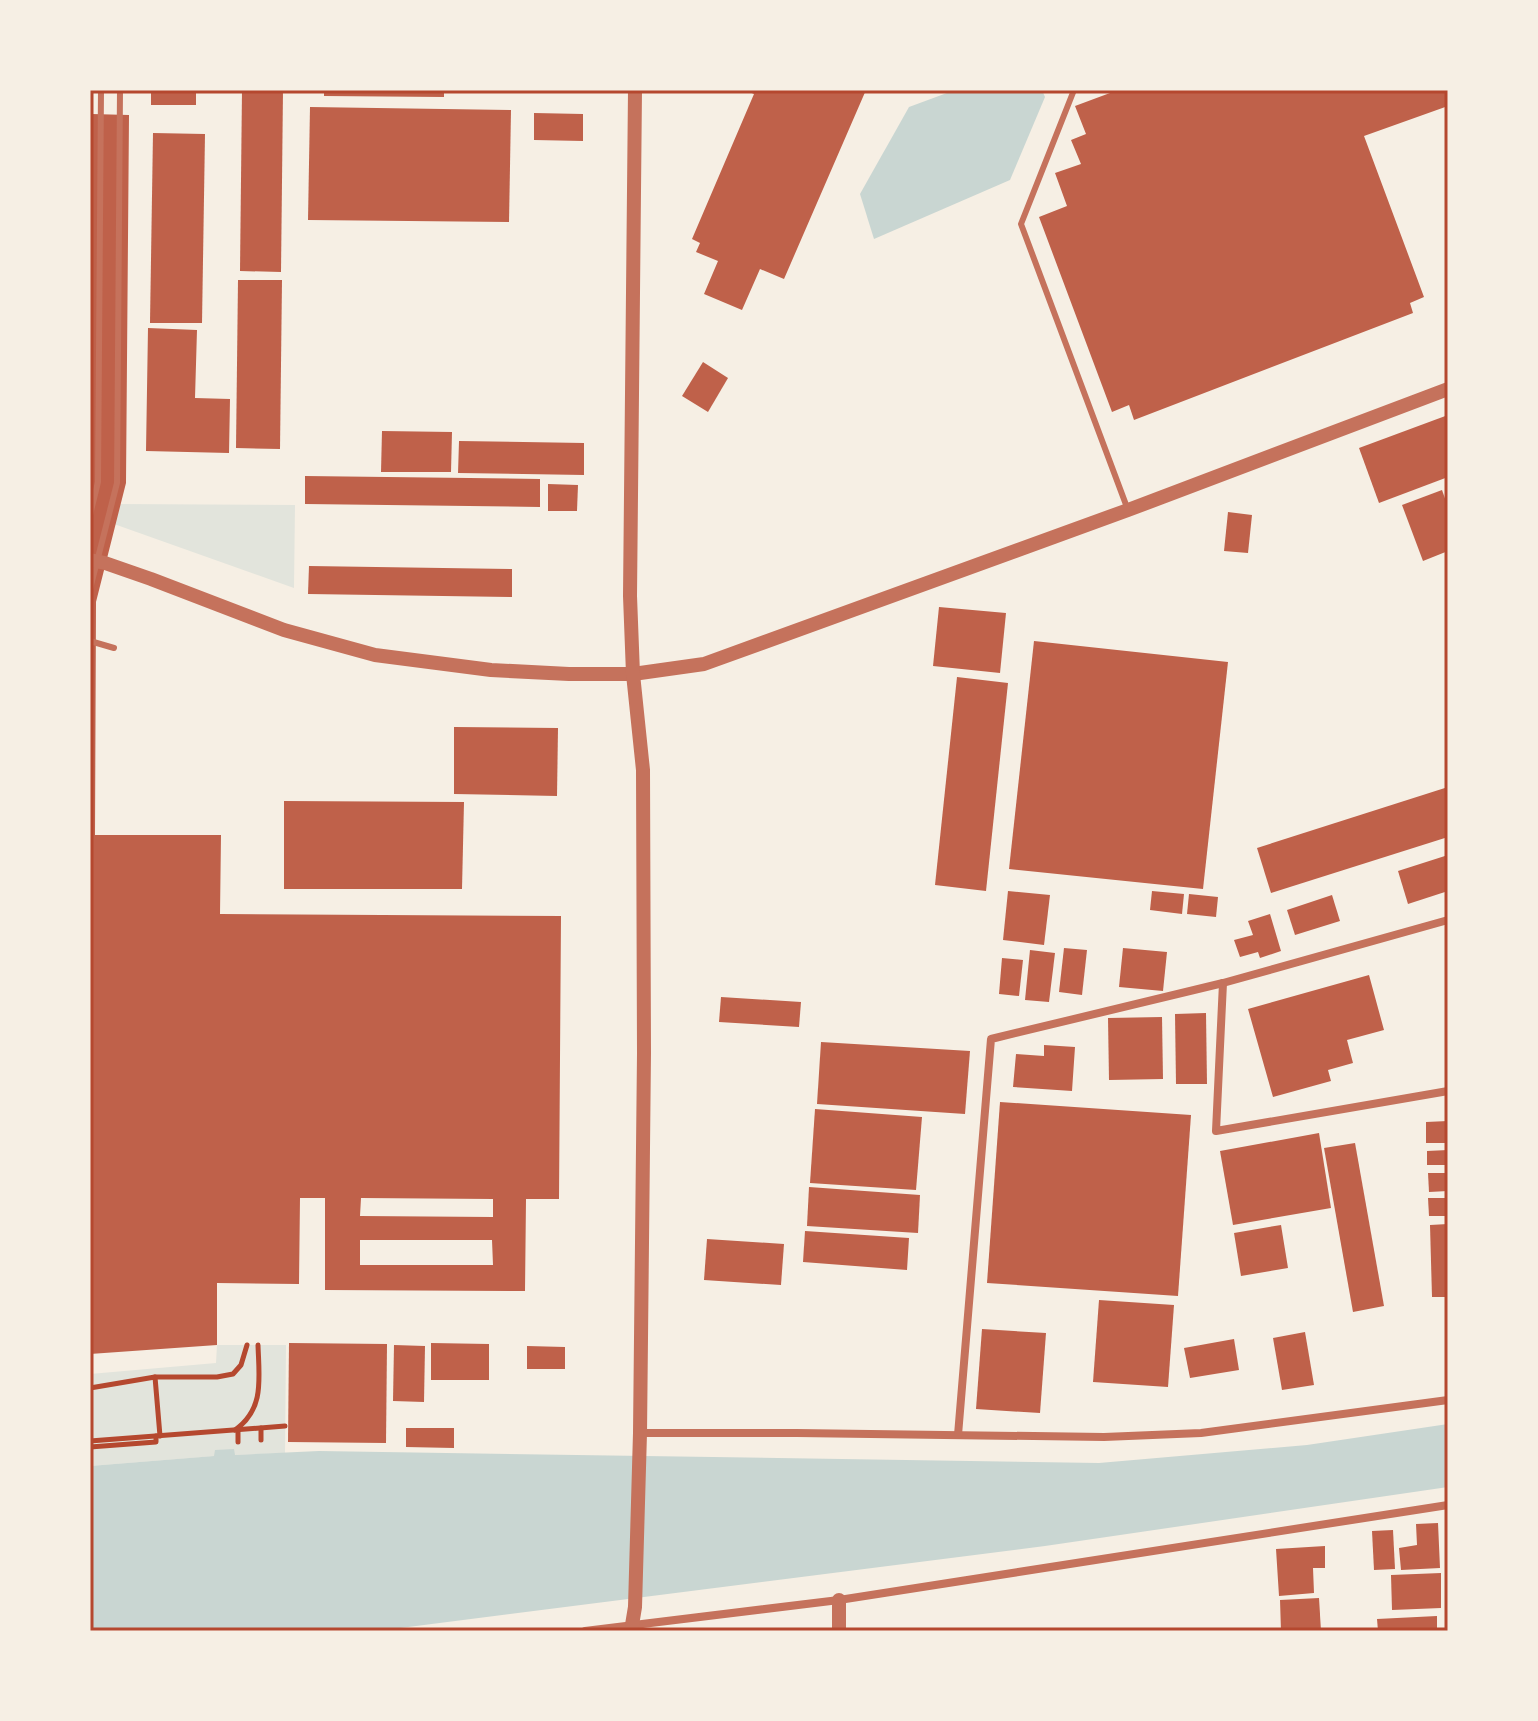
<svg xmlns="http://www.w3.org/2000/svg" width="1538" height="1721" font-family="Arial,sans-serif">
	<rect width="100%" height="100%" fill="#f6efe4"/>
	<g fill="#e2e4dc">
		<polygon points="115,504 295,505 294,588 114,524"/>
		<polygon points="217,1345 286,1345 285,1453 234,1455 215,1450 215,1456 90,1466 90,1374 216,1363"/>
	</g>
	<g fill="#c9d6d2">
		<polygon points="955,90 1042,90 1045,97 1010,180 874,239 860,194 909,107"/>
		<polygon points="1448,1424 1448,1487 1045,1546 377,1631 90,1631 90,1466 214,1456 215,1450 234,1449 235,1455 319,1451 1099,1463 1307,1445"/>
	</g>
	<g fill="#bf614a" fill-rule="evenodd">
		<rect x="151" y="90" width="45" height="15"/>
		<polygon points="242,90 283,90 281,272 240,271"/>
		<polygon points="324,90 444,90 444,97 324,96"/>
		<polygon points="745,90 866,90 784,279 760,269 742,310 704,294 718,261 696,252 700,243 692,239 754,94"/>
		<polygon points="1118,90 1448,90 1448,106 1364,136 1424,297 1410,303 1413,313 1134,420 1129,405 1112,412 1039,217 1067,206 1055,173 1081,164 1071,140 1086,134 1075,106"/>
		<polygon points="310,107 511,110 509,222 308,220"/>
		<polygon points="534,113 583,114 583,141 534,140"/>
		<path d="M92 114 129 115 126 483 96 602 95 835H221L220 914 561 916 559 1199H526L525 1291 325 1290V1198H300L299 1284 217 1283V1345L90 1354V331ZM361 1198 493 1199V1217L360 1216ZM360 1240H492L493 1265H360Z"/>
		<polygon points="153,133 205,134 202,323 150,323"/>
		<polygon points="238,280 282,280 280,449 236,448"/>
		<polygon points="148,328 197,330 195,398 230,399 229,453 146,451"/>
		<polygon points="703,362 728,378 708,412 682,396"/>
		<polygon points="1448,415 1448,477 1379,503 1359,448"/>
		<polygon points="382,431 452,432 451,472 381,472"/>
		<polygon points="459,441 584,443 584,475 458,473"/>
		<polygon points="305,476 540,479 540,507 305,504"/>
		<polygon points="548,484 578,485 577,511 548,511"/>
		<polygon points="1442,490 1448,507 1448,551 1423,561 1402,505"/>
		<polygon points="1228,512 1252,515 1248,553 1224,551"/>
		<polygon points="309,566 512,569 512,597 308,594"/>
		<polygon points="939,607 1006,613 1000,673 933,666"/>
		<polygon points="1034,641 1228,662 1203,889 1009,869"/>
		<polygon points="957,677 1008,683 986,891 935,885"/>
		<polygon points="454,727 558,728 557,796 454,794"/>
		<polygon points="1448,787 1448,837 1271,893 1257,848"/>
		<polygon points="284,801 464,802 462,889 284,889"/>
		<polygon points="1448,855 1448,891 1408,904 1398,871"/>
		<polygon points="1008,891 1050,895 1044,945 1003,940"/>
		<polygon points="1152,891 1184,894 1182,914 1150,910"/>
		<polygon points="1189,894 1218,897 1216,917 1187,914"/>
		<polygon points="1332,895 1340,921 1295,935 1287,910"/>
		<polygon points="1270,914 1281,951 1260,958 1258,952 1240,957 1234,940 1253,935 1248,921"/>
		<polygon points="1064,948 1087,950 1082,995 1059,992"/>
		<polygon points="1123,948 1167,952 1163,991 1119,987"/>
		<polygon points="1030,950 1055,953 1049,1002 1025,1000"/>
		<polygon points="1002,958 1023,960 1019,996 999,994"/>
		<polygon points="1369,975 1384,1030 1347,1040 1353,1063 1328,1070 1331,1081 1273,1097 1248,1009"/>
		<polygon points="721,997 801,1002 799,1027 719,1022"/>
		<polygon points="1206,1013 1207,1084 1176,1084 1175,1014"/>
		<polygon points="1162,1017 1163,1079 1109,1080 1108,1018"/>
		<polygon points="821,1042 970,1051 965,1114 817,1104"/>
		<polygon points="1044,1045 1075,1047 1072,1091 1013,1087 1016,1054 1044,1056"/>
		<polygon points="1000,1102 1191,1115 1178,1296 987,1283"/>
		<polygon points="815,1109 922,1117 916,1190 810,1183"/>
		<polygon points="1448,1121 1448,1143 1426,1143 1426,1122"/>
		<polygon points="1319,1133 1331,1208 1233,1225 1220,1151"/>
		<polygon points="1355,1143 1384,1306 1353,1312 1324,1148"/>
		<polygon points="1448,1150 1448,1165 1427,1165 1427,1151"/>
		<polygon points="1428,1173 1448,1173 1448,1191 1429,1192"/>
		<polygon points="809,1187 920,1195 918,1233 807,1226"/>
		<polygon points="1428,1198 1448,1198 1448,1216 1429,1216"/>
		<polygon points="1448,1224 1448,1297 1432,1297 1430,1225"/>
		<polygon points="1281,1225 1288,1268 1241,1276 1234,1233"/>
		<polygon points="805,1231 909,1238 907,1270 803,1262"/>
		<polygon points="707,1239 784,1244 781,1285 704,1280"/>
		<polygon points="1099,1300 1174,1305 1168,1387 1093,1382"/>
		<polygon points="982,1329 1046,1333 1040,1413 976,1409"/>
		<polygon points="1305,1332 1314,1385 1282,1390 1273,1338"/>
		<polygon points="1234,1339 1239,1370 1190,1378 1184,1348"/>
		<polygon points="289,1343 387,1344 386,1443 288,1442"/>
		<polygon points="431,1343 489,1344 489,1380 431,1380"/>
		<polygon points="394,1345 425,1346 424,1402 393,1401"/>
		<polygon points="527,1346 565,1347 565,1369 527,1369"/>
		<polygon points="406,1428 454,1428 454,1448 406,1447"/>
		<polygon points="1438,1523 1440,1568 1401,1570 1399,1548 1417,1545 1416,1524"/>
		<polygon points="1393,1530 1395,1569 1374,1570 1372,1531"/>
		<polygon points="1325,1546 1325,1568 1313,1568 1314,1593 1279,1596 1276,1549"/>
		<polygon points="1441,1573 1441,1608 1392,1610 1391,1575"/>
		<polygon points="1319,1598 1321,1631 1281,1631 1280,1600"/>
		<polygon points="1437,1616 1437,1631 1378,1631 1377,1619"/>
	</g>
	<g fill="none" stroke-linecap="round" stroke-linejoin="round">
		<g stroke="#b5482f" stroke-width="5">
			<polyline points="155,1377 160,1436"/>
			<polyline points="90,1388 155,1377 217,1377 233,1374 241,1365 247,1345"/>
			<polyline points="261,1428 261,1440"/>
			<path d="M235 1430C265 1409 259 1378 258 1345"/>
			<polyline points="238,1430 238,1442"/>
			<polyline points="90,1441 285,1426"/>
			<polyline points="90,1447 156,1442 156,1436"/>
		</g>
		<g stroke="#c5725c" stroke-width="6">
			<polyline points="1074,90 1021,224 1128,510"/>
			<polyline points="90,515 98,482 101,90"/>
			<polyline points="90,589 117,483 120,90"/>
			<polyline points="90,641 114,648"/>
		</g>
		<g stroke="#c5725c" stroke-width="8">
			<polyline points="1223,983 1216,1131 1448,1091"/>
			<polyline points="640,1433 797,1433 1104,1437 1201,1433 1448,1400"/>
			<polyline points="958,1435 991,1039 1223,983 1448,920"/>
			<polyline points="585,1631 839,1600 1448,1505"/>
		</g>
		<g stroke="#c5725c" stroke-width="14">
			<polyline points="90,560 105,563 151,579 284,630 375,655 491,670 569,674 633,674 704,664 1128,510 1448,389"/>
			<polyline points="839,1600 839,1631"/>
			<polyline points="632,1625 635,1607 640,1433 644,1053 643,770 633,674 630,596 635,90"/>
		</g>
	</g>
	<rect width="1538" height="1721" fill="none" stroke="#f6efe4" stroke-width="184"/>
	<rect x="92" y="92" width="1354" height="1537" fill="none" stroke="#b5482f" stroke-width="3"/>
</svg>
